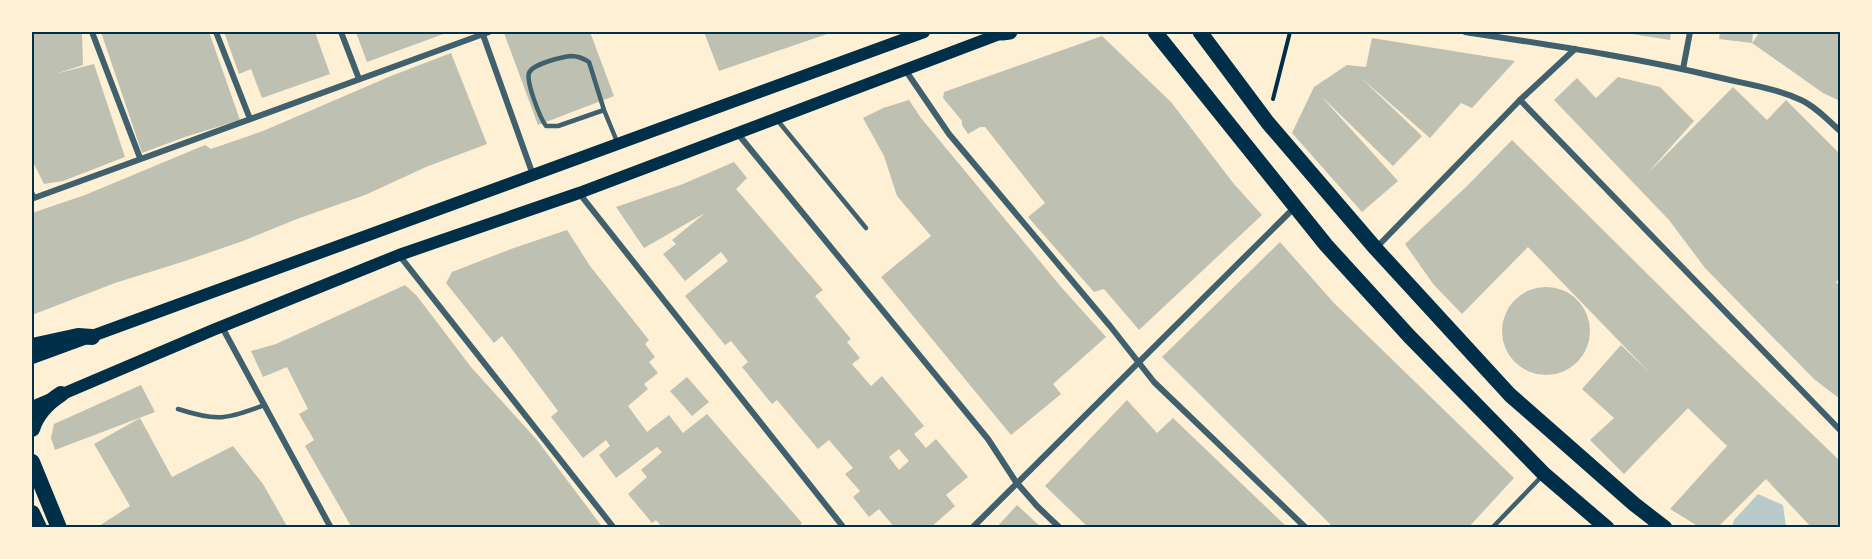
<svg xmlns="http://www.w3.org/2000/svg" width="1872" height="559" font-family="'Titillium Web',sans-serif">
	<rect width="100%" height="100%" fill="#fdf0d5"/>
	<polygon fill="#b9caca" points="1758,494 1783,505 1786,527 1732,527 1734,520"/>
	<g fill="#bec0b2" fill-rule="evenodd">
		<polygon points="32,32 82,32 83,65 55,74 94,64 125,157 63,181 44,184 32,160"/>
		<polygon points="101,32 209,32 240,120 185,137 142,153"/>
		<polygon points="224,32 315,32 330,74 262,98 251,69 239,74"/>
		<polygon points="356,32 449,32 367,62"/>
		<polygon points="508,32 590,32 614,96 538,125 504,33"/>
		<polygon points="704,32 833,32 719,71"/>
		<polygon points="1619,32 1671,32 1670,40"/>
		<polygon points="1720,32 1753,32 1752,43 1760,32 1840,32 1840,101 1823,93 1752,43 1719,39"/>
		<polygon points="1102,36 1171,102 1234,184 1262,215 1139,330 1104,289 1094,292 1028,217 1045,203 985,127 980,127 968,134 962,125 962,121 943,98 944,92"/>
		<polygon points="1372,38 1515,61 1472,108 1461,103 1430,138 1360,77 1422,136 1393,166 1320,95 1398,181 1362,212 1292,133 1314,87 1347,65 1366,67"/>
		<polygon points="451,53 487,144 426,167 365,195 297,219 243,241 182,262 115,283 32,315 32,213 85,195 205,145 211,149 263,131 391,76"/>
		<polygon points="1618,77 1660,87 1694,121 1647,174 1733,87 1767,120 1786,100 1840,154 1840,278 1836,282 1840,287 1840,399 1814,379 1705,268 1669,220 1554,100 1577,78 1596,98"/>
		<polygon points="909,100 921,118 1062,288 1106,337 1053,384 1061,394 1011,435 881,277 931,236 897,196 884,156 863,118 883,108"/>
		<polygon points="1512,140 1701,327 1840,461 1840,528 1812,528 1766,479 1717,528 1701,528 1670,509 1727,446 1688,408 1624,474 1590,440 1614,418 1582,389 1621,345 1650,373 1528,247 1462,314 1434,285 1405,244 1467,186"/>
		<path d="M734 162 747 178 736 189 823 290 815 296 851 339 847 342 860 358 852 364 871 386 882 376 924 426 914 434 926 448 936 439 968 477 946 495 955 506 930 528H895L879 509 869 517 853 497 860 491 845 474 853 468 829 440 818 449 777 400 772 404 742 367 748 362 731 341 725 345 685 296 728 261 721 252 685 281 663 254 676 244 672 240 705 213 644 248 616 207 683 184ZM899 449 909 461 899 470 889 457Z"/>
		<polygon points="567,230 590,266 649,340 645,344 655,357 649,362 658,373 644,384 648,389 628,406 647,432 669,415 683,433 707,414 802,523 798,528 663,528 656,520 652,523 628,494 647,477 641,470 662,452 657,447 616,478 599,455 610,446 606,440 583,458 551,417 558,411 502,336 494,343 446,283 452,272 511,249"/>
		<polygon points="1280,242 1334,303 1514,478 1468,528 1334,528 1162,357"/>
		<polygon points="405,285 417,296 471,367 537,440 603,528 352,528 305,446 314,440 299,414 308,409 287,367 263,377 251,351 276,344"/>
		<circle cx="1546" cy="331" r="44"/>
		<polygon points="687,377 709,402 692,416 670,391"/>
		<polygon points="141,385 155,412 55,450 51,438 54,424"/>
		<polygon points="1127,400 1157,433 1173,418 1288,528 1089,528 1045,486"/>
		<polygon points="140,418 172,477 233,446 263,484 288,528 96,528 130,506 94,444"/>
		<polygon points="1017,505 1042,528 996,528"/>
	</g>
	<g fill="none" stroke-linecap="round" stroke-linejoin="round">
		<polyline stroke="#003049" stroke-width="4" points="1273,99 1290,32"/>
		<g stroke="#3f606c" stroke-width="4.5">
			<path d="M604 110 558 126H546C540 118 526 82 529 73 532 64 562 57 571 56 578 56 583 58 589 62L604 110 618 144"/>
			<polyline points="778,121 866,228"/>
			<path d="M178 409C218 422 226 419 265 405"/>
			<polyline points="1492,528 1542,476"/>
		</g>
		<g stroke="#3f606c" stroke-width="6">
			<polyline points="92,32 140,158"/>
			<polyline points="216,32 250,119"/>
			<polyline points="341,32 359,79"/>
			<polyline points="482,32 533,175"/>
			<path d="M1465 32C1549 45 1634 57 1717 77 1745 84 1775 88 1801 100 1816 107 1828 120 1840 131"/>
			<polyline points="1683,69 1690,32"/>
			<polyline points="906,71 949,134 1110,326 1154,382 1306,528"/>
			<polyline points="1520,100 1840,430"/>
			<polyline points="738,134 988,439 1016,482 1037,506 1060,528"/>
			<polyline points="579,193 844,528"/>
			<polyline points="32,194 34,198 489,32"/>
			<polyline points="1376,248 1520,100 1575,49"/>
			<polyline points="399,255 614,528"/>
			<polyline points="222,327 331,528"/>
			<polyline points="972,528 1295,207"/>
		</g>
		<g stroke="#003049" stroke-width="12">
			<polyline points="32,358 924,32"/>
			<polyline points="32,407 213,330 399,255 579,193 1005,32"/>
		</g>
		<g stroke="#003049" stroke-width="15">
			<polyline points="1155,32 1326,245 1409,336 1544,474 1607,528"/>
			<polyline points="1200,32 1268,123 1376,249 1510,395 1634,504 1665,528"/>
			<polyline points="1002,33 1010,32"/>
		</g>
		<g stroke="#003049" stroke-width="16">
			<polyline points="32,346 78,336 92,337"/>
			<path d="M32 429C37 413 47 403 61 394"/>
			<polyline points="32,462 59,528"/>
			<polyline points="32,513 39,528"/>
		</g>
	</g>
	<rect width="1872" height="559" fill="none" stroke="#fdf0d5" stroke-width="66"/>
	<rect x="33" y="33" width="1806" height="493" fill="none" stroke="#003049" stroke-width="2"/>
</svg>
